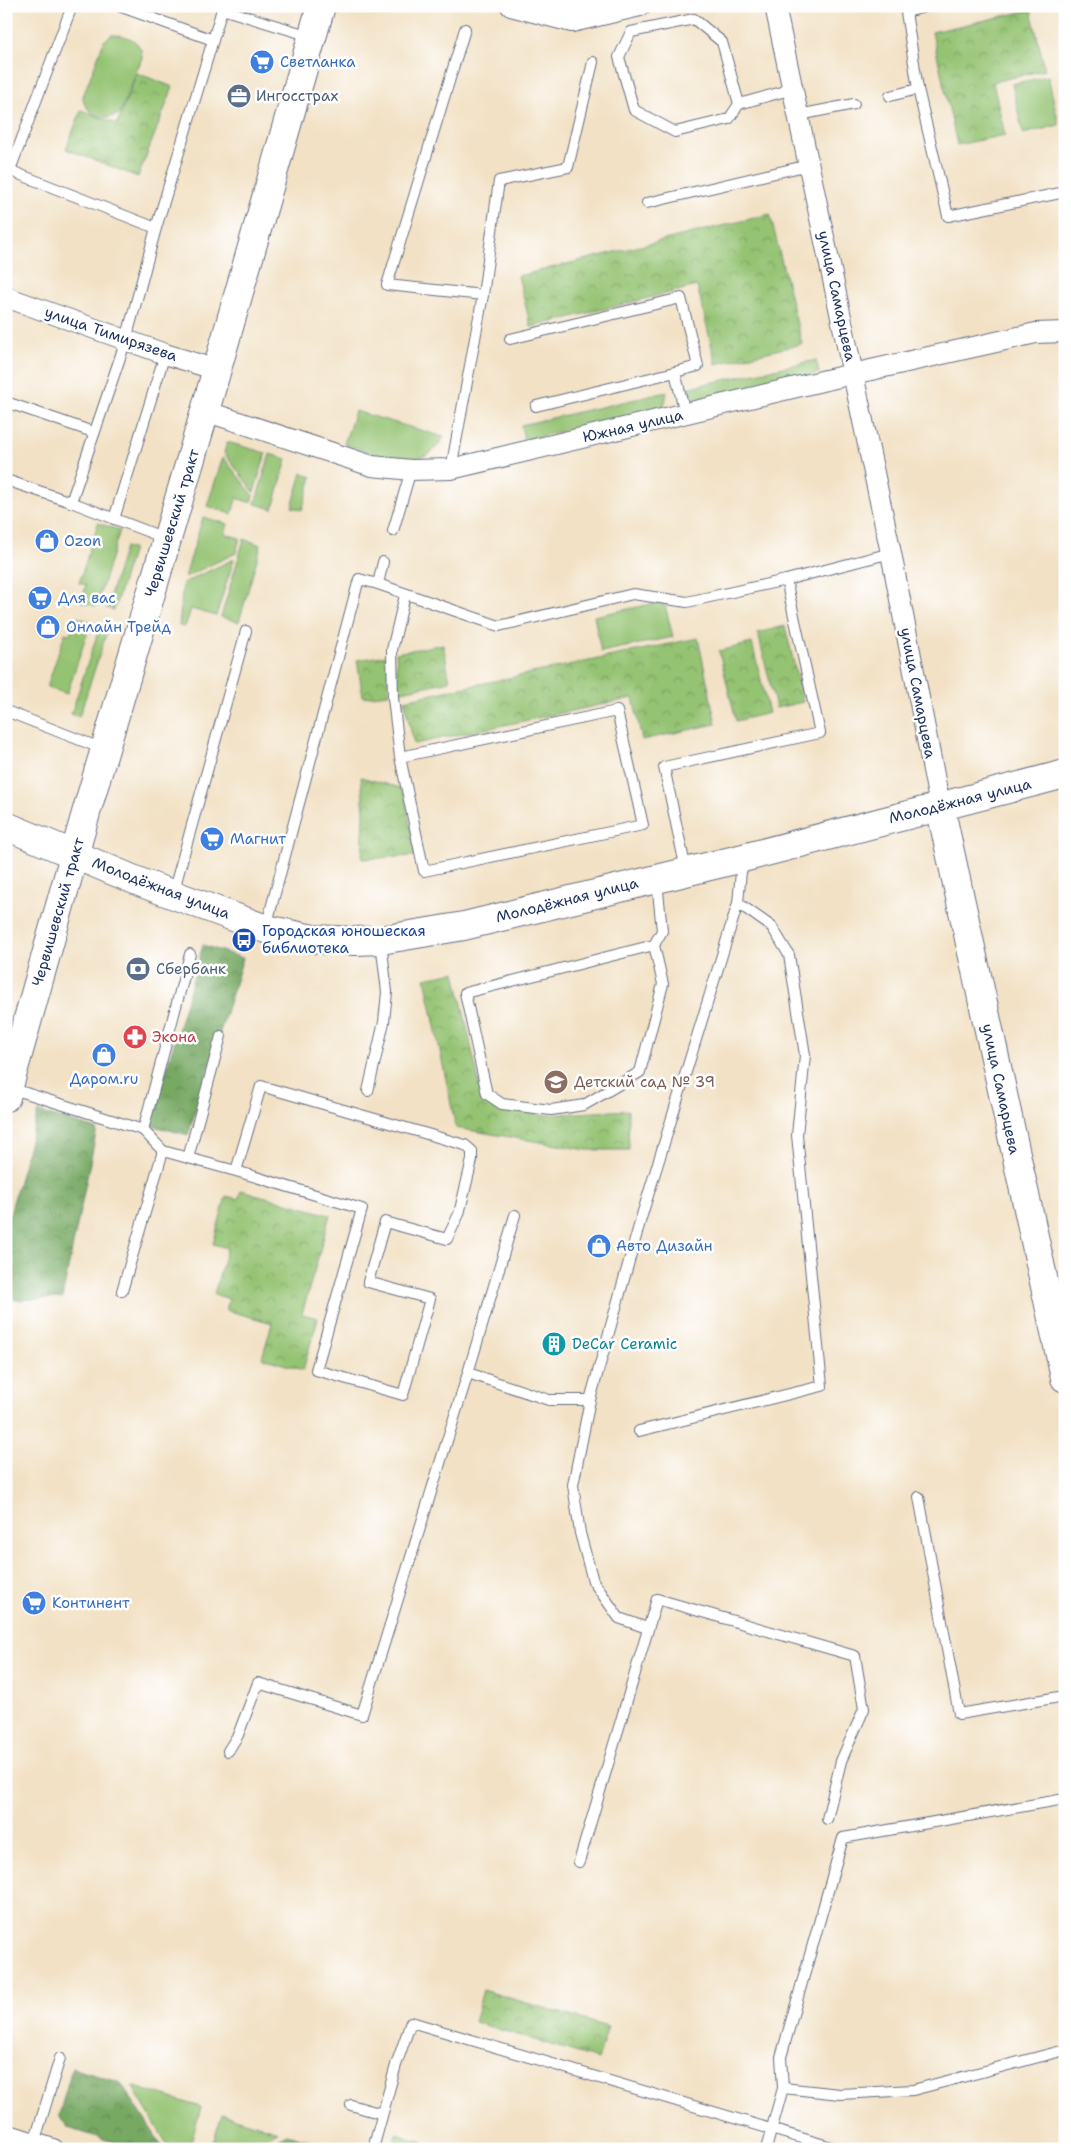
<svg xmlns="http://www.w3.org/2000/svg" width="1071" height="2155" font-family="'Shantell Sans',sans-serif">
	<defs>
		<pattern id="forest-crowns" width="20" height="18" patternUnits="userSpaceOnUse" patternTransform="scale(1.25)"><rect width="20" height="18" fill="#77a964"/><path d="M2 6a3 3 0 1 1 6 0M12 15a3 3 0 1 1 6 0" fill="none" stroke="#618a56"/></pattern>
		<pattern id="park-crowns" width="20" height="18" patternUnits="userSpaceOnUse" patternTransform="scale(1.25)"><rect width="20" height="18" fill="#94c372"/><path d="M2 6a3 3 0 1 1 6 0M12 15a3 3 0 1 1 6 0" fill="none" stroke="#789f61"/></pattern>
	</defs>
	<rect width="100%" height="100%" fill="#fff"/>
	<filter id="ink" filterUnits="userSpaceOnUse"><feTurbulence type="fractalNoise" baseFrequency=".02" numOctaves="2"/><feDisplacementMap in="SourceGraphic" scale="10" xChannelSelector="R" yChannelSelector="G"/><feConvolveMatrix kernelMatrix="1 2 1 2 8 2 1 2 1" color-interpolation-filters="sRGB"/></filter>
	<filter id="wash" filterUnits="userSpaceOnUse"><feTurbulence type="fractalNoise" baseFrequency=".0096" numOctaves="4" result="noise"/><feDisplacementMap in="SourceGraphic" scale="20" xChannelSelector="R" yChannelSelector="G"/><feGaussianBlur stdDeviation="1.12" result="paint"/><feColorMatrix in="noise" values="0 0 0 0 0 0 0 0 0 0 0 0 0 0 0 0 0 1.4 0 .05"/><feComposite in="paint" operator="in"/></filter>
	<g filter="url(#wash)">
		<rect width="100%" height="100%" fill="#f2e1c4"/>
		<g fill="#94c372" stroke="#587968">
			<path d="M111 35C126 34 143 41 142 58L120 113C106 123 83 114 83 96L104 41Z"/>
			<polygon points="1048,76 1059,125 1023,134 1012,84"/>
			<polygon points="816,360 819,373 695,401 686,388"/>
			<polygon points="667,392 664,408 524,440 521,425"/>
			<path d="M355 411 444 437C421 477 378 454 344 444Z"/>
			<polygon points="227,442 266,453 254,492 224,453"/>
			<polygon points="270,454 287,459 273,509 255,504"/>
			<polygon points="223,457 253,495 251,503 237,498 232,514 207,506"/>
			<polygon points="302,473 312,477 302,510 292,507"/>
			<polygon points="203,517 228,524 225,534 240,538 236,553 185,577"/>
			<polygon points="98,523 120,530 96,606 81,602 86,585 79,583"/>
			<polygon points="244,539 261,545 239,622 221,617"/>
			<polygon points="125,547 133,549 114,610 106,608"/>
			<polygon points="234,559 216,616 191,609 185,627 179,626 183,583"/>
			<polygon points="657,603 665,605 673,637 601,652 594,616"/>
			<polygon points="76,617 91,622 67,694 47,687 65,633 70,634"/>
			<polygon points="100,626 108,629 79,717 71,714"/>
			<polygon points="132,2086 201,2107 189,2149 170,2149"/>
			<polygon points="222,2114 278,2131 241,2149 211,2149"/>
			<polygon points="396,2134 423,2142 421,2149 400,2149 392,2147"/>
		</g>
		<g fill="url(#forest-crowns)" stroke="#496c61">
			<polygon points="203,945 243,958 188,1135 150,1125"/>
			<polygon points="38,1112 97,1129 62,1298 14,1300 6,1296 6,1228"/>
			<polygon points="72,2068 121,2083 164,2149 137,2149 68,2128 59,2115"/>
			<polygon points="287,2134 338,2149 257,2149"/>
		</g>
		<g fill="url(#park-crowns)" stroke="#587968">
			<polygon points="1031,10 1045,70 993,82 1005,135 957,145 932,32"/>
			<polygon points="137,73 173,87 138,177 66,149 81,110 117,124"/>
			<polygon points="770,214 802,344 716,364 697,286 531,327 518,276"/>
			<polygon points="785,626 803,702 776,708 758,633"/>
			<polygon points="698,638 716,724 642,740 633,698 414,744 404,700"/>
			<polygon points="752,643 769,713 736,721 719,651"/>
			<polygon points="443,644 450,681 398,692 396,653"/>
			<polygon points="388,655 389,694 363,697 357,660"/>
			<polygon points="361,777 404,789 415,856 362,859 364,812"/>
			<polygon points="455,972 482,1096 497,1108 545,1115 628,1110 629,1150 587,1150 456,1128 425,978"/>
			<polygon points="241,1190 330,1215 302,1314 318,1318 303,1370 262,1358 272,1323 226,1310 229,1299 214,1294 227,1248 213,1244 226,1196 238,1199"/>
			<polygon points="483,1990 608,2027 598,2059 474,2022"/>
		</g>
	</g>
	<g filter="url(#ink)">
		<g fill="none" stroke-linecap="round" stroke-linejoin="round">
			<defs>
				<g id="lane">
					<polyline points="119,6 213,40 156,228"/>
					<polyline points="929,6 906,12 918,89 948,216 1065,192"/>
					<polyline points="465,29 387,285 483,295"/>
					<polyline points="213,40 222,9 310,36"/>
					<polyline points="890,96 918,89"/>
					<polyline points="739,104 722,42 694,19 631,32 619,57 634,110 675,132 729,119 739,104 793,89"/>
					<polyline points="799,115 854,104"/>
					<polyline points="6,169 156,228 126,340 71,502 167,539"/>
					<polyline points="10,170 72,6"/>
					<polyline points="647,203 809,165"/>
					<polyline points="510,339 681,298 698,366 675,372 685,413"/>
					<polyline points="6,402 93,432"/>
					<polyline points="536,406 675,372"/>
					<polyline points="451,469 483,295 499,181 568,167 593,62"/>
					<polyline points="6,480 71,502"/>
					<polyline points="114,519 165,354"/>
					<polyline points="393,531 411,470"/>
					<polyline points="378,584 499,626 633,594 687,602 786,580 891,553"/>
					<polyline points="6,711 103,749"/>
					<polyline points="400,757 617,711 643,825 424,871 400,757 393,698 392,650 405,595"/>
					<polyline points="686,870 664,767 820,733 786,580"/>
					<polyline points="173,893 246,631"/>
					<polyline points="266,927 359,579 378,584 383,562"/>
					<polygon points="654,945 663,984 640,1072 584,1105 551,1110 502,1104 487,1094 465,993"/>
					<polyline points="654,945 662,931 657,881"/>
					<polyline points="10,1088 143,1130 163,1151 188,1158 221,1036"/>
					<polyline points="368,1091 384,1022 387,992 381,942"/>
					<polyline points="143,1130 190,954"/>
					<polyline points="188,1158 236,1171 362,1209 316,1370 403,1395 430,1299 368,1282 385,1222 447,1239 459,1214 472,1160 472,1151 465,1145 261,1086 236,1171"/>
					<polyline points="122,1291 163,1151"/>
					<polyline points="468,1373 515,1215"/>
					<polyline points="639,1431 822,1386 797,1135 805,1055 789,955 772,927 738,903"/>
					<polyline points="919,1497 959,1714 1065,1696"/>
					<polyline points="647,1628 619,1618 593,1581 580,1533 573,1485 590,1400 642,1215 738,903 742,861"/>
					<polyline points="228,1751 238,1735 258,1683 362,1715 468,1373 549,1400 590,1400"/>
					<polyline points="579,1862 657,1599 855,1656 864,1709 841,1761 827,1819"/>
					<polyline points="783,2088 840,2094 913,2090 1065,2050"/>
					<polyline points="351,2105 382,2114"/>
					<polyline points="34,2143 60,2058"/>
					<polyline points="373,2149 396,2065 411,2022 838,2149"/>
					<polyline points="766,2149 783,2088 781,2057 843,1838 1065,1799"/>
				</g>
				<g id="street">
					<polyline points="511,6 572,22 640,6"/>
					<polyline points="775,6 891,553 940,806"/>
					<polyline points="6,297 165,354 217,370"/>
					<polyline points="205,411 372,466 411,470 451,469 826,380 1036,333 1065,332"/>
					<polyline points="6,2134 53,2149"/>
				</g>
				<g id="secondary">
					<polyline points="940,806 1065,1378"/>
					<polyline points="6,826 142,883 266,929 313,939 355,941 381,940 464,926 743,858 1065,774"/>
				</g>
				<polyline id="primary" points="6,1097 86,813 205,411 321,6"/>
			</defs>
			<use href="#lane" stroke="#666d82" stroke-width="12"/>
			<use href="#street" stroke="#666d82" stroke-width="22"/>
			<use href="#secondary" stroke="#666d82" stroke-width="30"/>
			<use href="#primary" stroke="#666d82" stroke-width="30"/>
			<use href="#lane" stroke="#fff" stroke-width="10"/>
			<use href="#street" stroke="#fff" stroke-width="20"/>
			<use href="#secondary" stroke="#fff" stroke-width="28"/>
			<use href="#primary" stroke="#fff" stroke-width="28"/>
		</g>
	</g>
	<defs>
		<symbol id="supermarket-disc" viewBox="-11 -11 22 22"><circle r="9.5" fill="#3f7fe0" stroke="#fff"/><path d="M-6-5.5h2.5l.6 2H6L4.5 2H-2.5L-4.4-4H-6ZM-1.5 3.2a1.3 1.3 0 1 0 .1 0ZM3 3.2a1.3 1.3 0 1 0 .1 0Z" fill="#fff"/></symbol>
		<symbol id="office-disc" viewBox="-11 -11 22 22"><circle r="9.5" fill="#5c6f8a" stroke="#fff"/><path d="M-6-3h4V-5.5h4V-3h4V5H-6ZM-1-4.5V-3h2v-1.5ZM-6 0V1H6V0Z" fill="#fff"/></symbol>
		<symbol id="shop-disc" viewBox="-11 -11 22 22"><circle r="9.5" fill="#3f7fe0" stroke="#fff"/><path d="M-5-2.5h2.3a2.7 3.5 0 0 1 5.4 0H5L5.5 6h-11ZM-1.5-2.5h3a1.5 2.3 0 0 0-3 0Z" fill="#fff"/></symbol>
		<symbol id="bus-disc" viewBox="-11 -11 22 22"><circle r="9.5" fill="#1a4fb4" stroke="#fff"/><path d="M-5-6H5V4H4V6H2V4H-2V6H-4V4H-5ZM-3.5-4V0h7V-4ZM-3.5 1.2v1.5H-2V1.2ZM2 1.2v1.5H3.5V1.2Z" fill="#fff"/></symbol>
		<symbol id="bank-disc" viewBox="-11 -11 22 22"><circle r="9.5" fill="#5c6f8a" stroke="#fff"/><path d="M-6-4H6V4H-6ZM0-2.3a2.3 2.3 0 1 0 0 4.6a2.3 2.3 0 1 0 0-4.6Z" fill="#fff"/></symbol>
		<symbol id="pharmacy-disc" viewBox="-11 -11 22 22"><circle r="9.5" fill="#e0444e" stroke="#fff"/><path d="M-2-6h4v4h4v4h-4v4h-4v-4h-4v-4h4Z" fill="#fff"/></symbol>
		<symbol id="school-disc" viewBox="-11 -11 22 22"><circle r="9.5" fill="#8d6e63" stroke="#fff"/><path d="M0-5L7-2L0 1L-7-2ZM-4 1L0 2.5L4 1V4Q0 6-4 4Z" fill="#fff"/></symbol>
		<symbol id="building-disc" viewBox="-11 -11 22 22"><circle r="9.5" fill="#0f9aa8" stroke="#fff"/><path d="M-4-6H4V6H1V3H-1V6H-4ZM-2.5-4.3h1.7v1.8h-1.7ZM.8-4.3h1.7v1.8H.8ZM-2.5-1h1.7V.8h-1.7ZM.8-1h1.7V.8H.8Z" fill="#fff"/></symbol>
	</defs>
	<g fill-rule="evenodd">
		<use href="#supermarket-disc" x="248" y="48" width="28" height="28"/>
		<use href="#office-disc" x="225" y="82" width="28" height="28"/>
		<use href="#shop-disc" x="33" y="527" width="28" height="28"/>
		<use href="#supermarket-disc" x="26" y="584" width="28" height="28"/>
		<use href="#shop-disc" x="34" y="613" width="28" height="28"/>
		<use href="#supermarket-disc" x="198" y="825" width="28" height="28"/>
		<use href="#bus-disc" x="230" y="926" width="28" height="28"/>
		<use href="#bank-disc" x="124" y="955" width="28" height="28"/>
		<use href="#pharmacy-disc" x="121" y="1023" width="28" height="28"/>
		<use href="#shop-disc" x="90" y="1041" width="28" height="28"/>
		<use href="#school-disc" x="542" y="1068" width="28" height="28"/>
		<use href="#shop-disc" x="585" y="1232" width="28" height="28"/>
		<use href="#building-disc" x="540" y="1330" width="28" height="28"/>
		<use href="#supermarket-disc" x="20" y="1589" width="28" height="28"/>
	</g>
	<g text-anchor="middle" stroke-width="5" stroke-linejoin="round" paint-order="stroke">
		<g font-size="15" fill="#366cbe" stroke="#fff" text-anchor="start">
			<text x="280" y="67">Светланка</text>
			<text x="64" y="546">Ozon</text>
			<text x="58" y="603">Для вас</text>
			<text x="66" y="632">Онлайн Трейд</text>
			<text x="230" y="844">Магнит</text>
			<text x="104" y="1084" text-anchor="middle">Даром.ru</text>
			<text x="616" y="1251">Авто Дизайн</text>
			<text x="52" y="1608">Континент</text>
		</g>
		<g font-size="15" fill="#4e5e75" stroke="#fff" text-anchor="start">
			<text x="256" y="101">Ингосстрах</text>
			<text x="156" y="974">Сбербанк</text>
		</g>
		<g font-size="15" fill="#1b2f5e" stroke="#fff">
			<text transform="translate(837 296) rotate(78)" y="5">улица Самарцева</text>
			<text transform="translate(111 334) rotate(19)" y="5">улица Тимирязева</text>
			<text transform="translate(633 426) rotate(-13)" y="5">Южная улица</text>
			<text transform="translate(172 523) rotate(-73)" y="5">Червишевский тракт</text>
			<text transform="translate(918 693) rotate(79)" y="5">улица Самарцева</text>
			<text transform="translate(960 801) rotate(-14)" y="5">Молодёжная улица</text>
			<text transform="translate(161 888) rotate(21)" y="5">Молодёжная улица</text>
			<text transform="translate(567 900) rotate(-14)" y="5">Молодёжная улица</text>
			<text transform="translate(58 912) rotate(-74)" y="5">Червишевский тракт</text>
			<text transform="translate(1001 1089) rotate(78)" y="5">улица Самарцева</text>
		</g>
		<g font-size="15" fill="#164399" stroke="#fff" text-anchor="start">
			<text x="262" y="936">Городская юношеская<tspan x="262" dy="17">библиотека</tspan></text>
		</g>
		<g font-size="15" fill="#be3a42" stroke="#fff" text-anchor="start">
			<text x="152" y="1042">Экона</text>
		</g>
		<g font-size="15" fill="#785e54" stroke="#fff" text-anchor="start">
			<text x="574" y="1087">Детский сад № 39</text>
		</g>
		<g font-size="15" fill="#0d838f" stroke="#fff" text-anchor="start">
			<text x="572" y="1349">DeCar Ceramic</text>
		</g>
	</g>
	<rect width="1071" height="2155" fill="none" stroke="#fff" stroke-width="25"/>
</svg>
